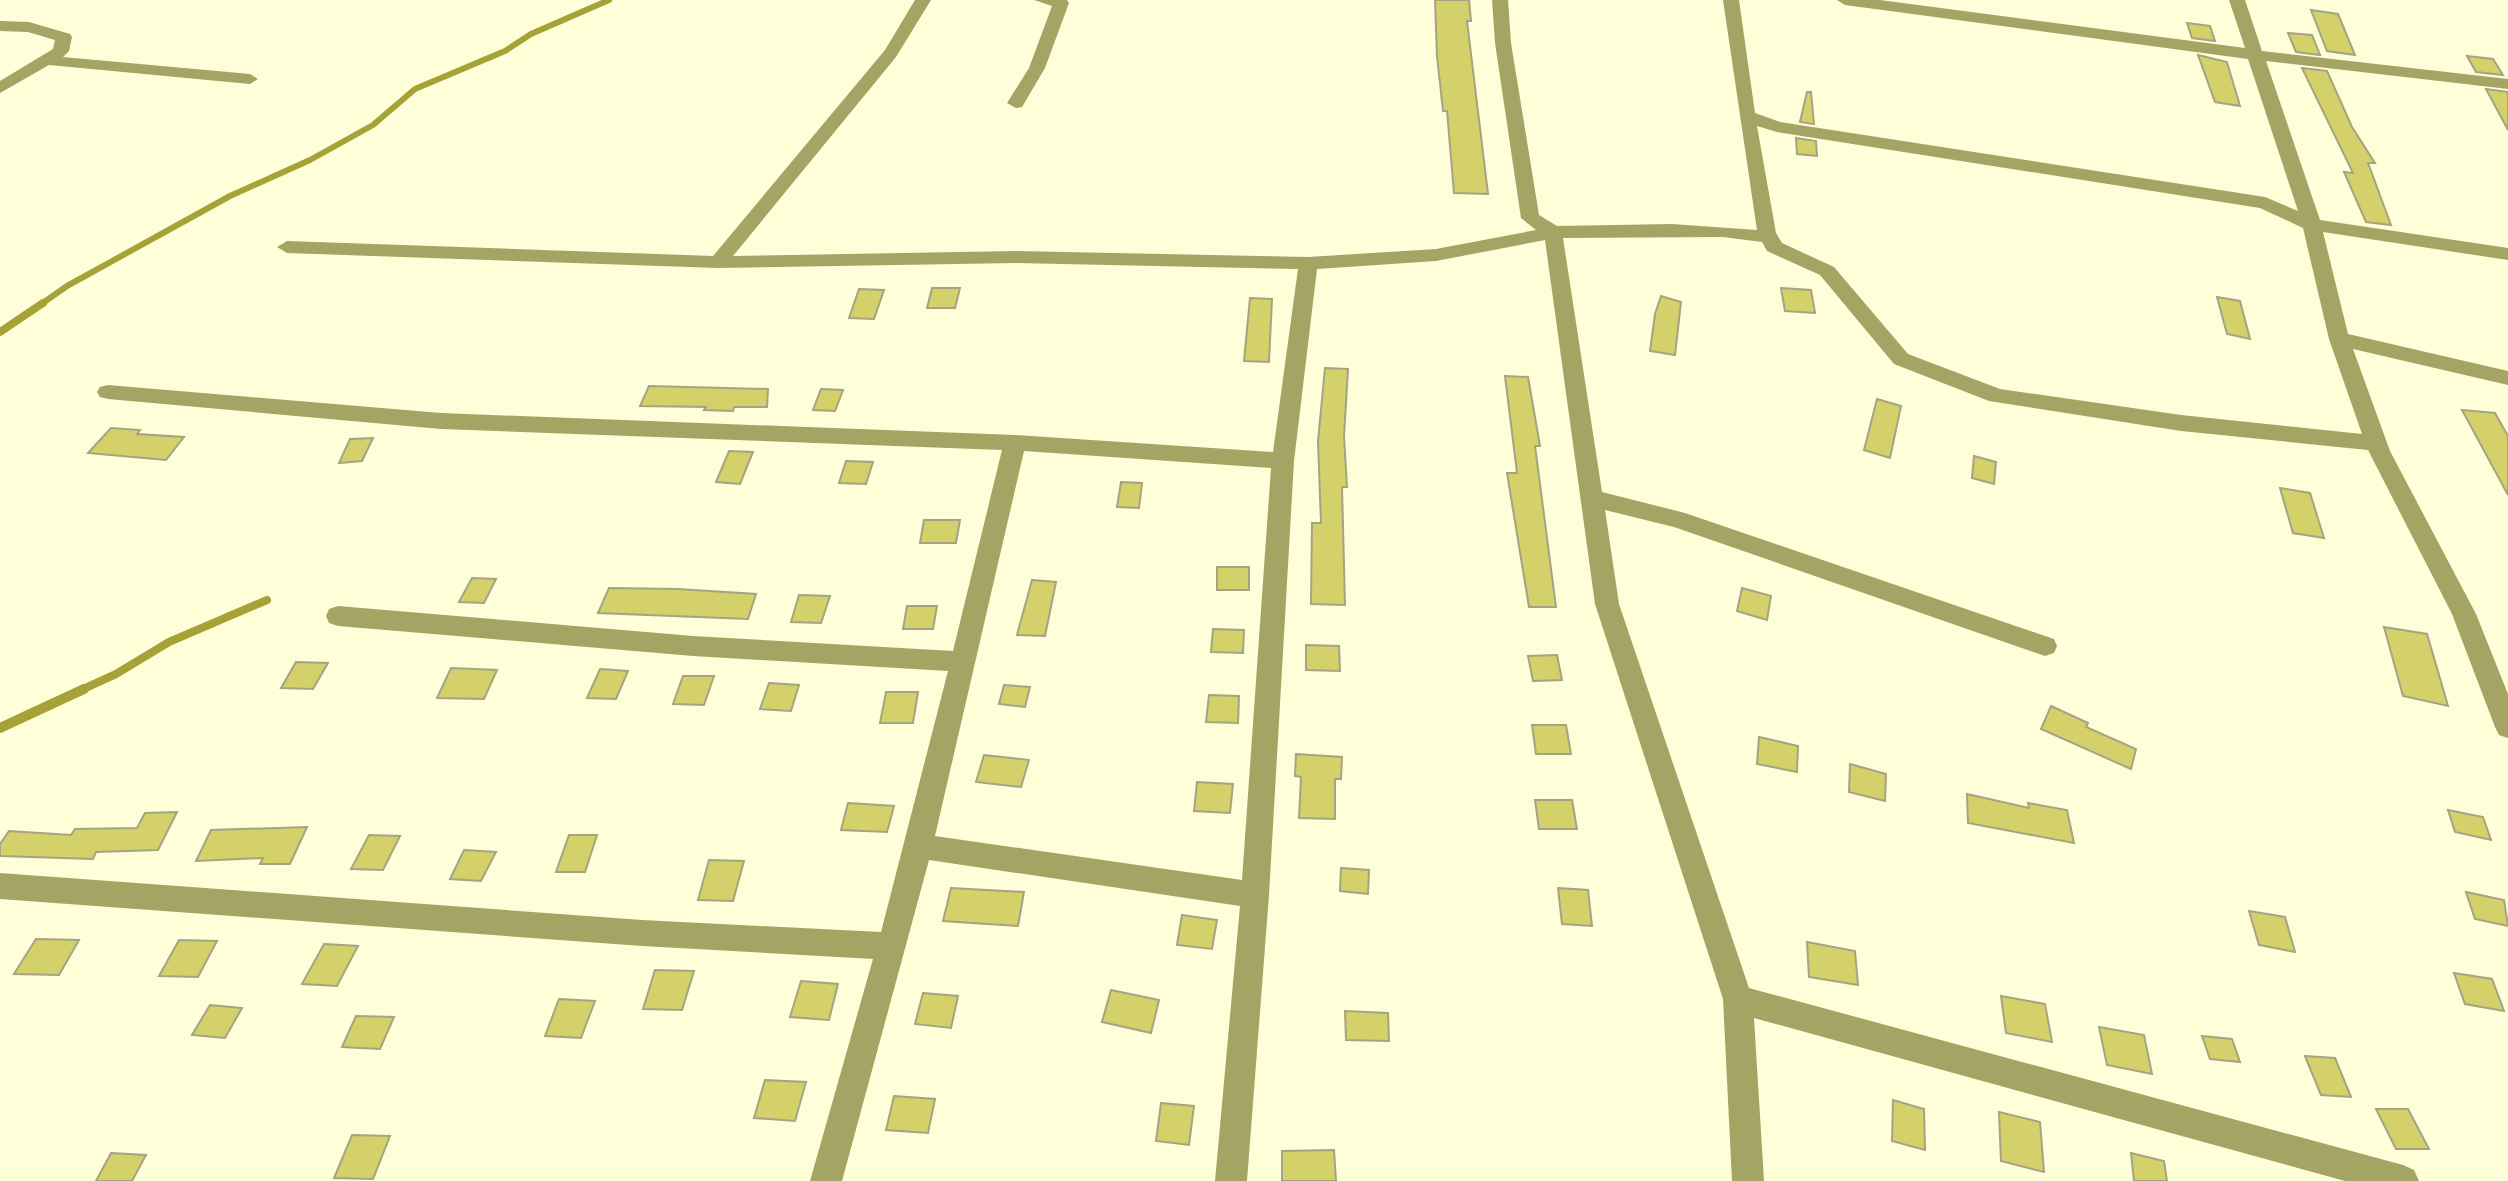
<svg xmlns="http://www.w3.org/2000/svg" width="2508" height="1181" font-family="'DM Sans',sans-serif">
	<rect width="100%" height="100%" fill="#fefed9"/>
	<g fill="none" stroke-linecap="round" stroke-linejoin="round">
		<polyline stroke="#a6a238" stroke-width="6" points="40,305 67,286 230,196 310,160 373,125 415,89 505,51 531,34 609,0"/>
		<g stroke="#a6a238" stroke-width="8">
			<polyline points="0,332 43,303"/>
			<polyline points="79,691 116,674 169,642 267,600"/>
		</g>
		<polyline stroke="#a6a238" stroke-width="10" points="0,728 84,689"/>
	</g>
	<g fill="#d4d16a" stroke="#a5a482" stroke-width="2">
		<polygon points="1435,0 1469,0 1471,21 1467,21 1488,194 1454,193 1447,111 1443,111 1437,56"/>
		<polygon points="2311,10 2338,14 2355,55 2327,51"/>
		<polygon points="2187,23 2210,26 2215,41 2192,38"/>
		<polygon points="2288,33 2312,35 2320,55 2296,52"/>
		<polygon points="2198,55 2227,62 2240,106 2215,102"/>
		<polygon points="2467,56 2493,59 2503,75 2476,72"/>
		<polygon points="2302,68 2327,71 2352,127 2375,163 2368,163 2391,225 2366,222 2344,172 2353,173"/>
		<polygon points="2486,89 2508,92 2508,130"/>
		<polygon points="1807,92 1811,92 1814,124 1800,122"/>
		<polygon points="1796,138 1816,141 1817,156 1797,154"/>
		<polygon points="932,288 960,288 955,308 927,308"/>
		<polygon points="1781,288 1811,290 1815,313 1785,311"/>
		<polygon points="859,289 884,290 874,319 849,318"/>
		<polygon points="1661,296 1681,302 1675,355 1650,351 1655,314"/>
		<polygon points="2217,297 2240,301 2250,339 2227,334"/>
		<polygon points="1250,298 1272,299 1269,362 1244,361"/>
		<polygon points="1325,368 1348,369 1344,436 1347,487 1342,487 1345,605 1311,604 1312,523 1321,523 1318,441"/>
		<polygon points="1505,376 1528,377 1540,446 1535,446 1556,607 1529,607 1507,473 1517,473"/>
		<polygon points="649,386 768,389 767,407 734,407 733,411 704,410 706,407 640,406"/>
		<polygon points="821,389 843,390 835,411 813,410"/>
		<polygon points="1877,399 1901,406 1890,458 1864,450"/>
		<polygon points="2462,410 2495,413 2508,436 2508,495"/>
		<polygon points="111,428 140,430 137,434 184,437 166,460 88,453"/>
		<polygon points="373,438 362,461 339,463 350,439"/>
		<polygon points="729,451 753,452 740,484 716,482"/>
		<polygon points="1974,456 1996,462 1994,484 1972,478"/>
		<polygon points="846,461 873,462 866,484 839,483"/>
		<polygon points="1121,482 1142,483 1139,508 1117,507"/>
		<polygon points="2280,488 2310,493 2324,538 2293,533"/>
		<polygon points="924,520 960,520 956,543 920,543"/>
		<rect x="1217" y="567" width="32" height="23"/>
		<polygon points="472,578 496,579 484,603 459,602"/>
		<polygon points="1032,580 1056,582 1045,636 1017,635"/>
		<polygon points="609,588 678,589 756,594 748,619 598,613"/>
		<polygon points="1742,588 1771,596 1767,620 1737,611"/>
		<polygon points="799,595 830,596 821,623 791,622"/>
		<polygon points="907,606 937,606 933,629 903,629"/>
		<polygon points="2384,627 2427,634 2448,706 2403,696"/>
		<polygon points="1213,629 1244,630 1243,653 1211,652"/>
		<polygon points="1306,645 1339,646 1340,671 1306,670"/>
		<polygon points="1557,655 1562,680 1533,681 1528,656"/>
		<polygon points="296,662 328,663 313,689 281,688"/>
		<polygon points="451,668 497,670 484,699 437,698"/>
		<polygon points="600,669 628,671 616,699 587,698"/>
		<polygon points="683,676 714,676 704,705 673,704"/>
		<polygon points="769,683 799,685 791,711 760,709"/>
		<polygon points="1004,685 1030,687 1025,707 999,704"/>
		<polygon points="886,692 918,692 913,723 880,723"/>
		<polygon points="1209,695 1239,696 1238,723 1206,722"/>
		<polygon points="2051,706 2088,723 2086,727 2136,749 2131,769 2041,729"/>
		<polygon points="1532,725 1566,725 1571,754 1536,754"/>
		<polygon points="1759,737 1798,746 1797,772 1757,764"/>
		<polygon points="1296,754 1342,757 1341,779 1335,779 1335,819 1299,818 1301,777 1295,776"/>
		<polygon points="984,755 1029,760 1021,787 976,782"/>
		<polygon points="1850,764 1886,774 1885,801 1849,792"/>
		<polygon points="1197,782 1233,784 1230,813 1194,811"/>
		<polygon points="1967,794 2029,808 2028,803 2067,810 2074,843 1968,823"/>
		<polygon points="1535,800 1572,800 1577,829 1539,829"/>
		<polygon points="848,803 894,806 887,832 841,830"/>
		<polygon points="2448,810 2483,817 2491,840 2455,832"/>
		<polygon points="177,812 158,850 96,852 93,859 0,856 0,844 9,831 71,835 75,829 137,828 145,813"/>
		<polygon points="307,827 290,864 260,864 263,858 196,861 211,830"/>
		<polygon points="369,835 400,836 383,870 351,869"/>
		<polygon points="569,835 597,835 585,872 556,872"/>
		<polygon points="464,850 496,852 481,881 450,879"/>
		<polygon points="709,860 744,861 733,901 698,900"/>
		<polygon points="1341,868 1369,870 1368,894 1340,891"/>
		<polygon points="951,888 1024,892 1018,926 943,921"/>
		<polygon points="1558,888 1588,890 1592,926 1562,924"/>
		<polygon points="2466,892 2504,900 2508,926 2475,919"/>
		<polygon points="2249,911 2285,917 2295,952 2259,945"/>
		<polygon points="1182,915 1217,920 1212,949 1177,945"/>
		<polygon points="36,939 79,940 59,975 14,974"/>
		<polygon points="179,940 217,941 198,977 159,976"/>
		<polygon points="1807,942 1855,951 1858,985 1809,977"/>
		<polygon points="324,944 358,946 337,986 302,984"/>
		<polygon points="655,970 694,971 682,1010 643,1009"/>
		<polygon points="2454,973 2492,979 2504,1011 2465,1004"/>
		<polygon points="801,981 838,984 829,1020 790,1017"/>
		<polygon points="1111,990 1159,1000 1151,1033 1102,1022"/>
		<polygon points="923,993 958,996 951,1028 915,1024"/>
		<polygon points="2001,996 2045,1004 2052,1042 2006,1033"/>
		<polygon points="559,999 595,1001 581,1038 545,1036"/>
		<polygon points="210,1005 242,1008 225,1038 192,1035"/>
		<polygon points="1345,1011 1388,1013 1389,1041 1346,1040"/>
		<polygon points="356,1016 394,1017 380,1049 342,1047"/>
		<polygon points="2099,1027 2144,1035 2152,1074 2107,1065"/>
		<polygon points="2202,1036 2232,1039 2240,1062 2210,1059"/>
		<polygon points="2305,1056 2335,1058 2351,1097 2321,1095"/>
		<polygon points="765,1080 806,1082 795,1121 754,1118"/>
		<polygon points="894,1096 935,1099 928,1133 886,1130"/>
		<polygon points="1893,1100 1924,1109 1925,1150 1892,1141"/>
		<polygon points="1161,1103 1194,1106 1189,1145 1156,1141"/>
		<polygon points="2376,1109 2408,1109 2429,1149 2396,1149"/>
		<polygon points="1999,1112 2040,1122 2044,1172 2001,1161"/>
		<polygon points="352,1135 390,1136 373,1179 334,1178"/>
		<polygon points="1334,1150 1336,1181 1282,1181 1282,1151"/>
		<polygon points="111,1153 146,1155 132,1181 96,1181"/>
		<polygon points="2131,1153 2164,1161 2167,1181 2134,1181"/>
	</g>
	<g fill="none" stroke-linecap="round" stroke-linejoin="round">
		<g fill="#a5a465" fill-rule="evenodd">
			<path d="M915 0H931L896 57 733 256 1016 251 1308 257 1436 249 1536 230 1521 218 1495 43 1492 0H1508L1511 43 1539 215 1557 226 1672 224 1757 230 1723 0H1739L1755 113 1780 122 2265 197 2298 211 2248 59 1845 5 1837 0H1880L2245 48 2229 0H2245L2262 51 2508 79V89L2266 61 2320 220 2508 248V260L2323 232 2348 334 2508 371V385L2353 349 2390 451 2476 614 2508 694V738L2499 735 2495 727 2452 614 2368 450 2181 431 1989 401 1894 364 1820 275 1767 251 1762 242 1723 237 1563 238 1602 492 1685 513 2054 639 2057 646 2054 653 2045 656 1674 527 1605 510 1619 604 1749 988 2403 1165 2414 1170 2419 1181H2345L1754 1018 1764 1181H1732L1723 999 1595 604 1545 240 1436 261 1317 269 1294 461 1269 895 1247 1181H1215L1240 906 929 860 842 1181H810L873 959 642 946 0 899V873L642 920 881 932 948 671 693 656 338 626 329 623 326 616 329 609 338 606 693 636 953 651 1002 450 441 429 108 399 100 397 97 392 100 387 108 385 441 413 1015 435 1273 452 1298 269 1016 263 718 268 287 253 277 247 287 241 713 256 885 50ZM1757 126 1777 132 2260 208 2303 228 2329 339 2362 434 2181 415 2000 389 1908 354 1834 267 1782 243 1776 233ZM1024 451 1271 468 1242 880 935 836Z"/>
			<polygon points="1034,0 1067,0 1069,3 1045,68 1022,107 1016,108 1007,103 1029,68 1052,6"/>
			<polygon points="0,21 29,22 70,34 72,37 69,51 63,57 250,74 258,79 250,84 49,65 0,93 0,81 53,49 55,40 28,32 0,31"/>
		</g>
	</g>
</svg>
